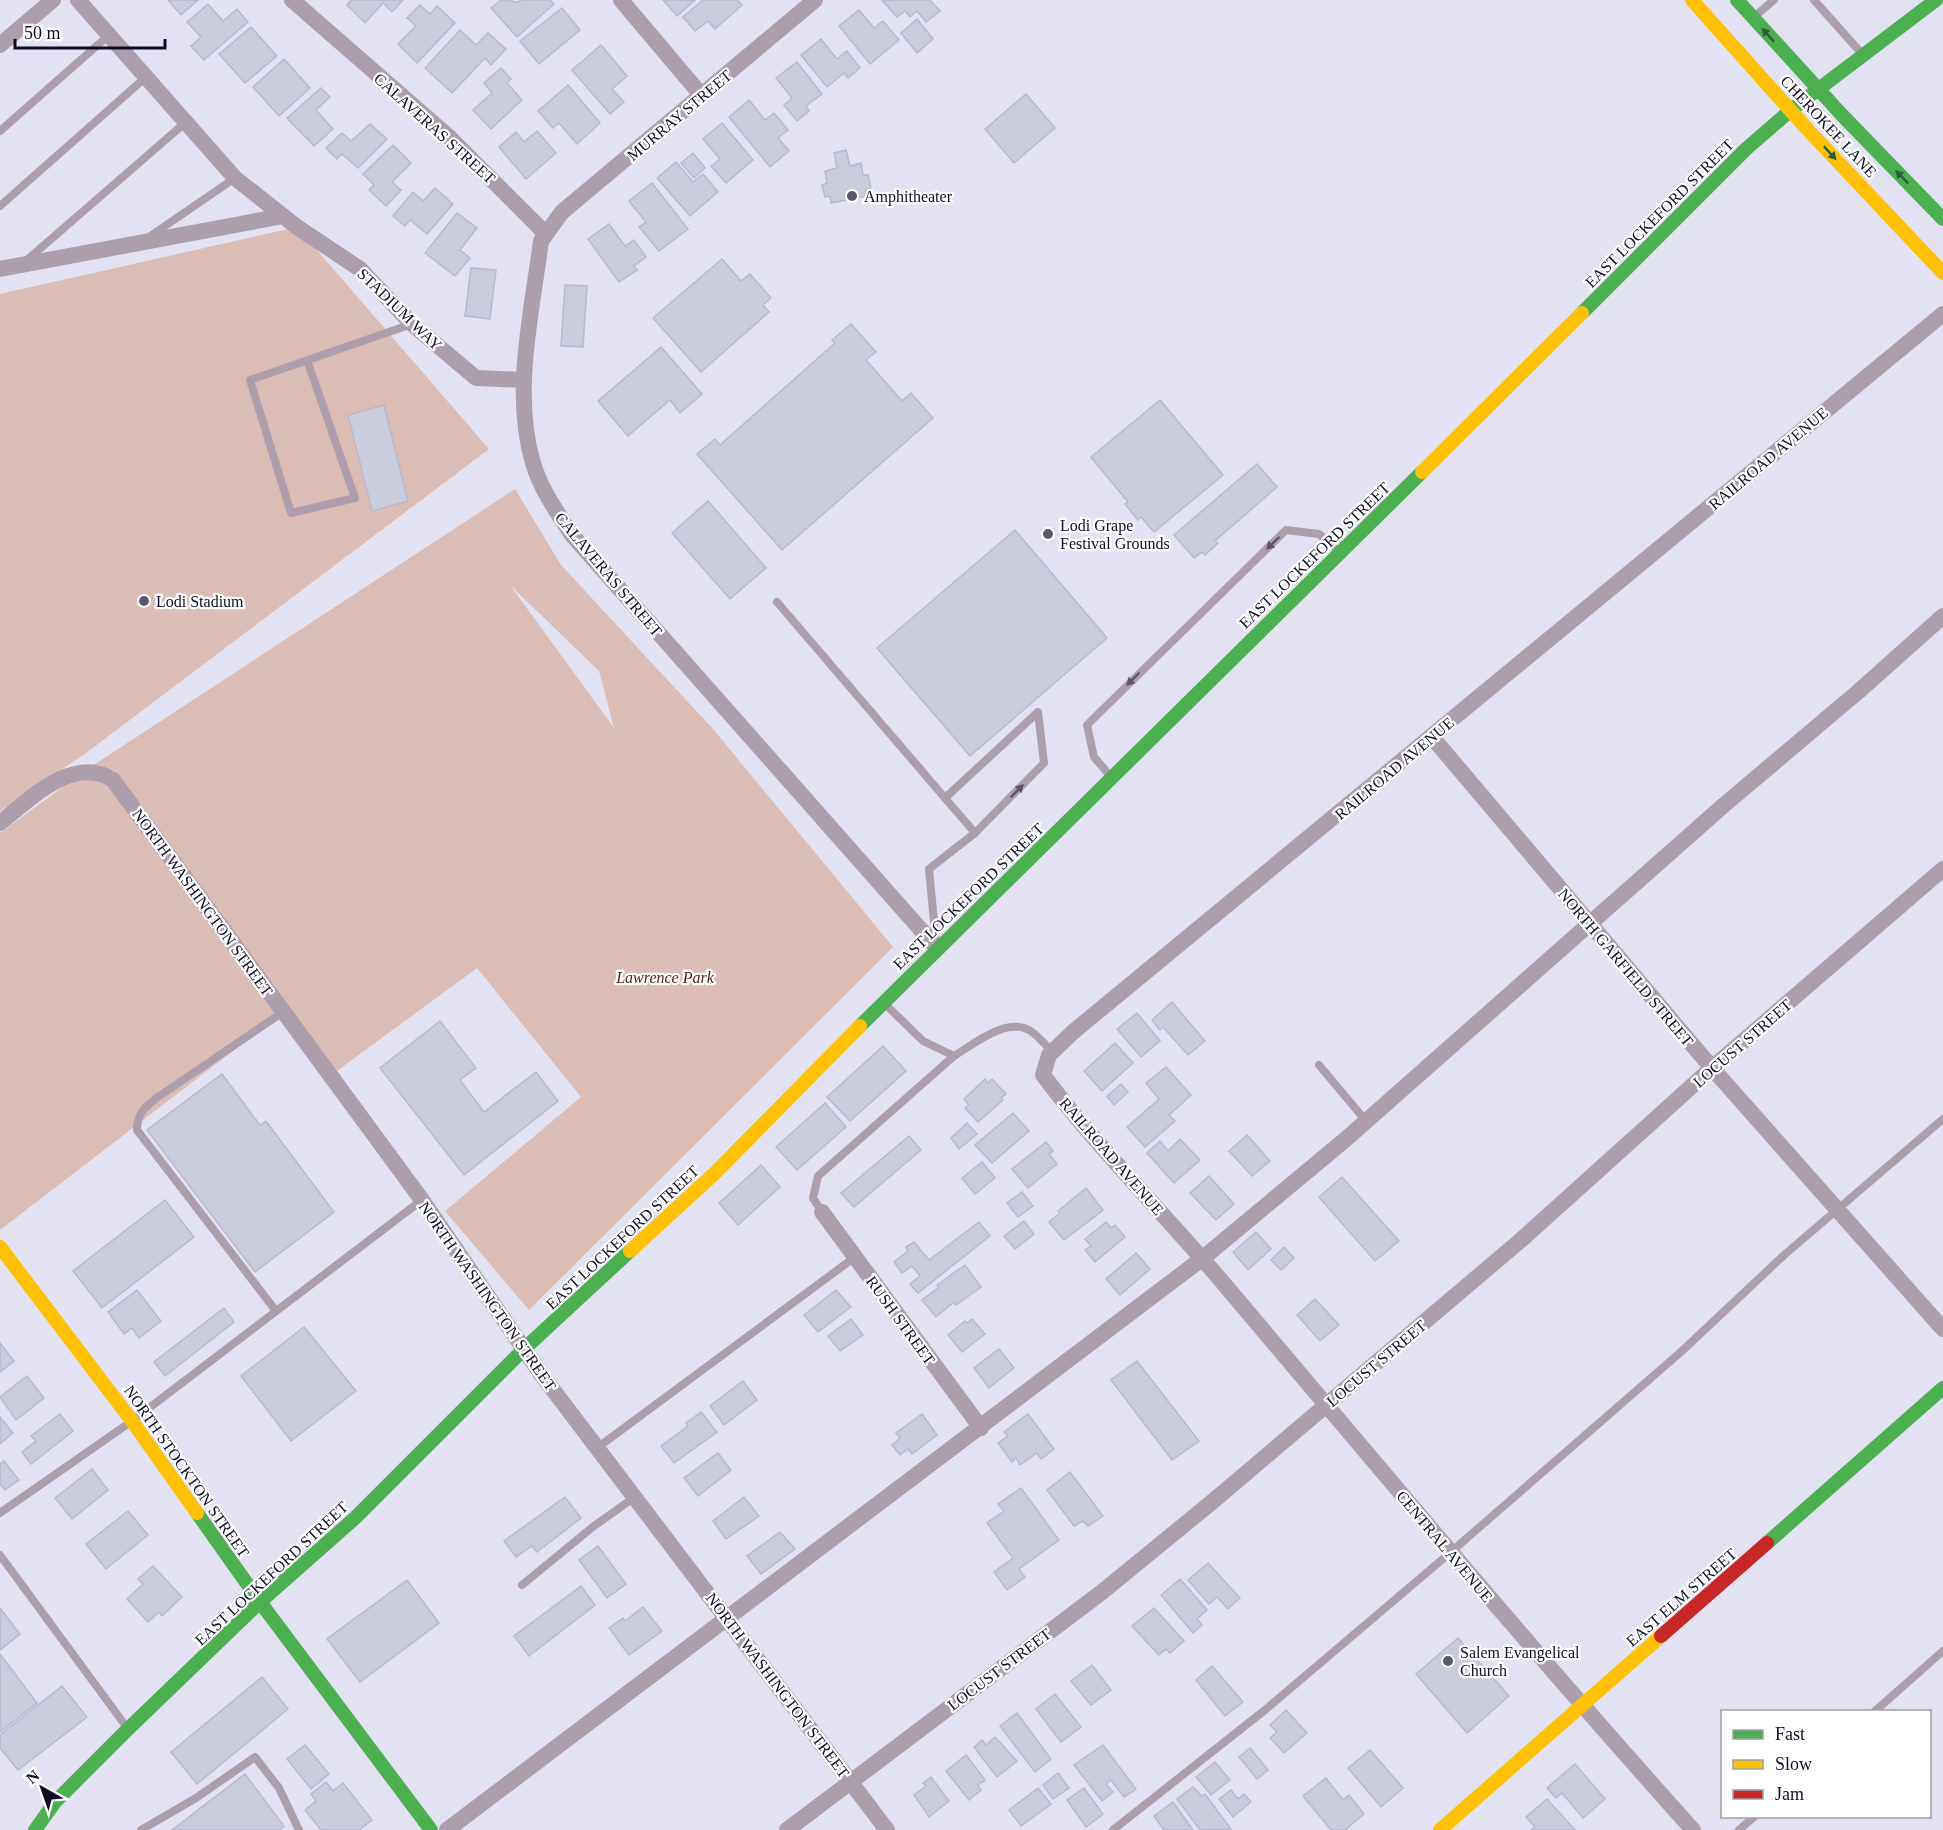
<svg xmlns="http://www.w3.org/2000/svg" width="1943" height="1830" font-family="Georgia,serif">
	<rect width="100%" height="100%" fill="#e2e2f2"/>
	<g fill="#dcbdb6" fill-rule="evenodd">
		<polygon points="297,227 489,449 86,753 0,811 0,294"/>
		<path d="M515 489 561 565 713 729 893 947 529 1310 445 1211 581 1097 477 968 330 1076 281 1014 0 1230V833L86 770ZM510 585 599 671 614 728Z"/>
	</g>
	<g fill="#cacbdb" stroke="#b9b9cd" stroke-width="1.5">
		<polygon points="168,0 198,0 181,15"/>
		<polygon points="351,0 403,0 392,12 383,3 365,23 347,5"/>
		<polygon points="501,0 518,2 521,0 550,0 554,4 517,37 491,8"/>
		<polygon points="663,0 695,0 677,16"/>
		<polygon points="703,0 738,0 742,5 715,29 708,21 695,31 683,17"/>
		<polygon points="882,0 930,0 940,11 926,22 917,11 910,17 905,11 897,17"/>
		<polygon points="208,4 223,21 237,9 248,22 204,60 191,46 201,37 187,22"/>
		<polygon points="420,5 430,14 437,6 455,23 417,63 398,44 416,26 407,18"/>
		<polygon points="562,8 580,30 539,64 520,41"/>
		<polygon points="859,10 874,28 883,21 899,40 870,64 839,26"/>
		<polygon points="917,19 933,39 917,53 901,33"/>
		<polygon points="251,27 277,56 245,83 219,54"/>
		<polygon points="460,30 476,45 488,33 506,49 491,65 485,58 452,93 425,68"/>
		<polygon points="821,39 837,59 847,51 860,68 848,78 844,73 827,87 801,55"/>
		<polygon points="601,45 627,76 612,89 624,102 610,114 572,70"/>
		<polygon points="284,59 310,88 279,116 253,87"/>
		<polygon points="797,62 822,94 806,106 809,111 797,121 784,105 792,98 776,78"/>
		<polygon points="501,68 511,79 507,83 522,100 491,129 473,110 492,93 484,83"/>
		<polygon points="568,85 600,123 577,144 559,123 553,128 538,111"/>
		<polygon points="321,88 330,97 316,110 333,129 314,146 287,118"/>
		<polygon points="1026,94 1055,128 1014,163 985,129"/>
		<polygon points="749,100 765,120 774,113 788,130 778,138 789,151 770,167 729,117"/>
		<polygon points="722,123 753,160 726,183 711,166 720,159 703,139"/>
		<polygon points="370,124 387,139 358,168 342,154 337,159 326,148 342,133 351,141"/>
		<polygon points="537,131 556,153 526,179 499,147 516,132 524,142"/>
		<polygon points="393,145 411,163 392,182 401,190 386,206 369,190 374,185 363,174"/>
		<polygon points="846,150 850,166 861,163 863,175 868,175 871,188 866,189 867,196 831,203 830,196 825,197 822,185 827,183 825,171 837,168 834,153"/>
		<polygon points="693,153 705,168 694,178 681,163"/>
		<polygon points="676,162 693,182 703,174 718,192 690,216 657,178"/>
		<polygon points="652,183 688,229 659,251 639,227 646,222 629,201"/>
		<polygon points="435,188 453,204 427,234 410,220 405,226 393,216 413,192 423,201"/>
		<polygon points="457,213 477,228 460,250 470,258 455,276 425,253"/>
		<polygon points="609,224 625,246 634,240 646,257 634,266 637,270 619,282 588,239"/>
		<polygon points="722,259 741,281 750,274 771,298 763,305 769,312 701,372 653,318"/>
		<polygon points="471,268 496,270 490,319 465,316"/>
		<polygon points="565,285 587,286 583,347 561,346"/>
		<polygon points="851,324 876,352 866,360 902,401 911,393 933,418 782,550 697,454 715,439 720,445 835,343 832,340"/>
		<polygon points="661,347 702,394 680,413 670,400 628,436 598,401"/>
		<polygon points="1160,400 1223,475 1154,532 1141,517 1138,520 1125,504 1128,502 1091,457"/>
		<polygon points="384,405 408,501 372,511 348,415"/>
		<polygon points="1257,464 1277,487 1215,541 1218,543 1205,555 1202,552 1194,558 1174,535"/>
		<polygon points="708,501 766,568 730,599 672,533"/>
		<polygon points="1015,530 1107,638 970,756 877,648"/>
		<polygon points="1172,1002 1205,1041 1188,1055 1163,1027 1160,1030 1152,1020"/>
		<polygon points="1137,1013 1160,1041 1141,1057 1117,1029"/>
		<polygon points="440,1021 476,1068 460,1080 484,1112 536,1072 558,1101 464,1175 380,1068"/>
		<polygon points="1115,1043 1133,1063 1102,1091 1084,1071"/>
		<polygon points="883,1046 906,1071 850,1121 827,1097"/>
		<polygon points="1166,1067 1191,1095 1169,1115 1175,1121 1145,1147 1127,1127 1159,1099 1146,1083"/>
		<polygon points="222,1074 260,1125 266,1121 334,1212 255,1272 147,1130"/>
		<polygon points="985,1079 988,1083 992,1079 1006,1094 1001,1098 1003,1100 978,1122 965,1108 969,1105 964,1099"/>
		<polygon points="1121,1084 1128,1092 1114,1105 1107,1096"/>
		<polygon points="825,1103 846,1127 797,1170 776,1147"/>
		<polygon points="1013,1113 1029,1131 992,1163 975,1145"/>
		<polygon points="967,1123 977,1134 959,1149 951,1138"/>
		<polygon points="1247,1135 1270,1161 1252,1176 1229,1151"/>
		<polygon points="909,1136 921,1150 854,1207 841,1193"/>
		<polygon points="1180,1139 1200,1160 1174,1183 1147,1153 1160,1141 1168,1151"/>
		<polygon points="1046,1142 1053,1151 1049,1154 1057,1164 1028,1188 1012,1169"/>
		<polygon points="982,1162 995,1178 975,1194 962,1178"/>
		<polygon points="761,1165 780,1187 738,1225 719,1203"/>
		<polygon points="1209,1176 1234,1204 1216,1220 1190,1193"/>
		<polygon points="1342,1177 1399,1241 1375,1261 1319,1197"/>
		<polygon points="1086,1188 1103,1210 1064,1240 1049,1222 1060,1213 1058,1211"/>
		<polygon points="1022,1192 1033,1206 1018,1217 1007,1203"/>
		<polygon points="165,1200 194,1237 102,1308 73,1271"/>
		<polygon points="1024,1221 1034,1234 1015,1249 1004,1236"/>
		<polygon points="979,1222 990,1236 918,1293 910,1284 920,1276 912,1266 902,1273 894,1262 908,1251 906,1247 914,1242 929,1260"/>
		<polygon points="1106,1222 1111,1228 1115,1225 1125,1237 1095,1262 1085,1250 1091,1246 1085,1239"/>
		<polygon points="1256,1232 1271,1249 1248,1270 1233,1252"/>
		<polygon points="1284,1247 1294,1258 1281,1270 1271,1260"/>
		<polygon points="1136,1253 1150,1269 1120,1295 1106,1279"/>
		<polygon points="965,1265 981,1287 956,1305 954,1302 936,1317 922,1300 938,1288 937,1285"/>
		<polygon points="137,1290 161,1321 139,1338 132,1328 124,1334 108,1312"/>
		<polygon points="836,1290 851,1307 818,1332 804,1315"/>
		<polygon points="1315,1299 1339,1325 1320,1341 1297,1315"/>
		<polygon points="224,1308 234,1322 165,1376 154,1362"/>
		<polygon points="851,1319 863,1335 840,1351 828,1336"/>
		<polygon points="972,1319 985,1334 962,1352 948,1335 965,1321 967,1323"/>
		<polygon points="304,1327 356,1391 291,1441 241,1376"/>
		<polygon points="0,1343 14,1361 0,1372"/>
		<polygon points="999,1349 1014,1368 989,1388 974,1368"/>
		<polygon points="1137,1361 1199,1441 1172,1460 1111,1380"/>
		<polygon points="27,1376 44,1398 16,1420 0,1397"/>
		<polygon points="743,1381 757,1400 724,1425 710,1406"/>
		<polygon points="701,1412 717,1432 674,1463 661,1446 688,1426 686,1423"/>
		<polygon points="60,1414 73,1431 31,1464 22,1452 36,1441 31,1436"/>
		<polygon points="922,1414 937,1435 912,1454 908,1449 900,1455 892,1445 900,1438 896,1433"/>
		<polygon points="1028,1414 1054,1449 1041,1459 1037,1453 1020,1465 1016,1458 1012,1462 998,1443 1008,1436 1004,1432"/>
		<polygon points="0,1417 13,1433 0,1444"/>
		<polygon points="718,1453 731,1470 698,1496 684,1478"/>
		<polygon points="4,1461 19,1480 5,1490 0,1484 0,1464"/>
		<polygon points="92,1469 108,1490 72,1519 55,1498"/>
		<polygon points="1070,1472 1103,1516 1088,1526 1083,1521 1074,1526 1047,1490"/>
		<polygon points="1021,1488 1059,1540 1019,1569 1025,1577 1007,1590 994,1572 1013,1558 987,1523 1004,1511 998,1504"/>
		<polygon points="565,1497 581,1518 537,1552 532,1546 516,1557 504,1541"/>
		<polygon points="744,1497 759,1516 726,1539 713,1521"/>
		<polygon points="128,1511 148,1535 106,1569 86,1544"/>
		<polygon points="780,1532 795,1549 761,1574 747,1556"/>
		<polygon points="598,1546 626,1584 607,1598 579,1560"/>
		<polygon points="1208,1563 1240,1598 1228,1609 1217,1597 1209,1604 1188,1580"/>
		<polygon points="153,1566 182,1597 162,1616 159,1612 148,1622 127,1599 143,1584 138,1579"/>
		<polygon points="1180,1579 1207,1610 1197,1619 1202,1625 1193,1633 1161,1595"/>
		<polygon points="407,1580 439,1623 360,1682 327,1639"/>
		<polygon points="581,1586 595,1605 529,1656 514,1636"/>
		<polygon points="643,1607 662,1631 629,1655 609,1628 623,1618 625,1621"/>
		<polygon points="0,1608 20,1634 0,1650"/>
		<polygon points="1154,1608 1184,1641 1170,1653 1166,1649 1159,1655 1132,1626"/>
		<polygon points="1458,1638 1509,1696 1467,1733 1416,1674"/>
		<polygon points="0,1654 37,1703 0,1732"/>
		<polygon points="1092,1665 1111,1690 1091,1705 1071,1681"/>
		<polygon points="1212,1666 1243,1702 1225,1716 1196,1680"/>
		<polygon points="262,1677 288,1709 197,1784 171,1752"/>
		<polygon points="62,1686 87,1717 18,1770 0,1748 0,1735"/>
		<polygon points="1055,1694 1081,1727 1061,1742 1036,1709"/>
		<polygon points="1286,1710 1307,1733 1284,1753 1270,1738 1277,1732 1270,1725"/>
		<polygon points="1017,1713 1051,1759 1035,1772 1000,1726"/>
		<polygon points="995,1737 1017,1761 997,1777 974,1747 982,1740 986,1745"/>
		<polygon points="305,1745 329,1774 311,1789 287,1759"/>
		<polygon points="1103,1745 1136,1789 1124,1797 1111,1780 1106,1784 1113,1792 1102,1801 1074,1765"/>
		<polygon points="1250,1748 1268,1770 1257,1779 1239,1757"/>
		<polygon points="1370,1750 1403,1788 1381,1807 1348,1768"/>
		<polygon points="966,1755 985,1780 978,1785 981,1790 969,1800 946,1771"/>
		<polygon points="1215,1762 1230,1780 1211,1795 1196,1777"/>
		<polygon points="1575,1764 1605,1799 1583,1818 1562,1793 1556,1798 1547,1788"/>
		<polygon points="1058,1773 1069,1788 1053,1799 1043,1785"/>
		<polygon points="245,1774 284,1826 279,1830 172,1830"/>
		<polygon points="931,1777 949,1801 929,1817 914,1795 926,1786 923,1783"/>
		<polygon points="1326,1778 1343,1800 1349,1795 1364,1814 1345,1830 1331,1830 1303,1796"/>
		<polygon points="326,1782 333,1791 343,1783 372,1820 359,1830 321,1830 305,1810 316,1801 311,1794"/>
		<polygon points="1193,1787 1202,1796 1205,1794 1231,1829 1200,1830 1177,1799"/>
		<polygon points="1038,1788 1051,1804 1021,1826 1009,1810"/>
		<polygon points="1084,1788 1103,1814 1086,1827 1067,1800"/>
		<polygon points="1231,1790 1238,1799 1244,1794 1251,1802 1233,1817 1219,1799"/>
		<polygon points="1547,1799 1575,1830 1531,1830 1535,1827 1526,1817"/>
		<polygon points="1173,1802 1193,1830 1164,1830 1154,1816"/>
	</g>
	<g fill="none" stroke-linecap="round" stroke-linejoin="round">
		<g stroke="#ac9fab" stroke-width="8">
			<polyline points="1814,0 1863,55"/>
			<polyline points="1754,17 1774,0"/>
			<polyline points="0,131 109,35"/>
			<polyline points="0,206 146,77"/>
			<polyline points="149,237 235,178"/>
			<polyline points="27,260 186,122"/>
			<polyline points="307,360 355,498 291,513 250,380 412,324"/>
			<polyline points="777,602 975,833 929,869 936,943"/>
			<polyline points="1111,777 1094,757 1087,725 1286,530 1319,534 1339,552"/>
			<polyline points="945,798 1038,712 1044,763 975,833"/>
			<path d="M884 1003 923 1041 954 1056C974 1044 1008 1015 1032 1032 1039 1037 1046 1045 1052 1052"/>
			<polyline points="1319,1065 1366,1121"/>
			<polyline points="822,1212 813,1198 818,1176 954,1056"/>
			<path d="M276 1311 137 1130C137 1113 145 1107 158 1097L283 1012"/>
			<polyline points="597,1448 855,1257"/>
			<polyline points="0,1513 132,1421 422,1200"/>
			<polyline points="0,1555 128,1729"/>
			<polyline points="522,1585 594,1526 635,1497"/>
			<polyline points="1874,1712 1943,1651"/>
			<polyline points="141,1830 196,1798 255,1757 279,1788 299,1830"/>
			<polyline points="1113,1830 1265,1710 1444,1558 1682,1351 1783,1256 1943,1119"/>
			<polyline points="1739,1830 1755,1816"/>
		</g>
		<g stroke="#ac9fab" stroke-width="16">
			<polyline points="78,0 235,178 297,227 360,269 412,324 476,378 524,380"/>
			<polyline points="292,0 448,136 545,233"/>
			<polyline points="621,0 702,96"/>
			<path d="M815 0 562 212 541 241C532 312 512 393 533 463 541 490 557 512 572 535L937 948"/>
			<polyline points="0,45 53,0"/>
			<polyline points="0,269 283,216"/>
			<polyline points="1432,737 1712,1068 1943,1329"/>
			<path d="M0 823C30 799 74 754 113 780L422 1200 541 1374 887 1830"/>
			<polyline points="822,1212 981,1428"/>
			<polyline points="447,1830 1203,1258 1346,1139 1724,805 1859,691 1943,616"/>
			<polyline points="787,1830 1102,1592 1212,1502 1521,1240 1712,1068 1943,869"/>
			<path d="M1693 1830C1535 1654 1383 1472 1230 1291 1169 1218 1100 1151 1043 1075L1049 1055 1073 1032 1943 314"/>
		</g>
		<g stroke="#4caf50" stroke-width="14">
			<polyline points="1737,0 1841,114 1943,219"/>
			<polyline points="1582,313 1746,149 1791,110 1936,0"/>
			<polyline points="860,1026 1422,472"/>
			<polyline points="197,1513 260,1602 431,1830"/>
			<polyline points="1767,1543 1943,1388"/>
			<polyline points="35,1830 55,1802 128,1729 260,1602 355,1518 524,1349 630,1251"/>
		</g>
		<g stroke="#ffc107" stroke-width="14">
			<polyline points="1692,0 1808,130 1943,273"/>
			<polyline points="1422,472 1582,313"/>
			<polyline points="0,1247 132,1421 197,1513"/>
			<polyline points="630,1251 715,1173 860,1026"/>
			<polyline points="1440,1830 1661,1636"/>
		</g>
		<polyline stroke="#c62828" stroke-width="14" points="1661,1636 1767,1543"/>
	</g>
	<defs><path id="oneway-solid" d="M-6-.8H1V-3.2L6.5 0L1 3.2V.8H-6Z" transform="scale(1.5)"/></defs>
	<g fill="#2e5e3b">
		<use href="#oneway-solid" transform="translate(1768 35) rotate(-132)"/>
		<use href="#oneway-solid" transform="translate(1830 153) rotate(47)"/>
		<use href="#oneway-solid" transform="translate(1902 177) rotate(-134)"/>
	</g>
	<g fill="#5e5668">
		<use href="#oneway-solid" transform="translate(1273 543) rotate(136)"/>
		<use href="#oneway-solid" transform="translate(1133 679) rotate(135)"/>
		<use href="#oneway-solid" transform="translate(1017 791) rotate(-45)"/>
	</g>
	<g fill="#59586d" stroke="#fff" stroke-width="2">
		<circle cx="852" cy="196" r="6"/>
		<circle cx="1048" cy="534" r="6"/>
		<circle cx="144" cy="601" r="6"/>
		<circle cx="1448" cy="1661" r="6"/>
	</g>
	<g text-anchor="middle" stroke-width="4.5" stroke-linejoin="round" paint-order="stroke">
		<g font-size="16" fill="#0f0d26" stroke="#fff">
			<text transform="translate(679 115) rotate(-40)" y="6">MURRAY STREET</text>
			<text transform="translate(1829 126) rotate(47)" y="6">CHEROKEE LANE</text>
			<text transform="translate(435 128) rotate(42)" y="6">CALAVERAS STREET</text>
			<text transform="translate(1659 213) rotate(-45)" y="6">EAST LOCKEFORD STREET</text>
			<text transform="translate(400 309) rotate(44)" y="6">STADIUM WAY</text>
			<text transform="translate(1768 458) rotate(-40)" y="6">RAILROAD AVENUE</text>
			<text transform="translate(1314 555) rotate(-44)" y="6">EAST LOCKEFORD STREET</text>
			<text transform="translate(609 574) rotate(50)" y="6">CALAVERAS STREET</text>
			<text transform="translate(1394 768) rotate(-40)" y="6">RAILROAD AVENUE</text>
			<text transform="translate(968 896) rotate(-44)" y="6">EAST LOCKEFORD STREET</text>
			<text transform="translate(203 902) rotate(54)" y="6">NORTH WASHINGTON STREET</text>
			<text transform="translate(1626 967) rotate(50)" y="6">NORTH GARFIELD STREET</text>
			<text transform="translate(1742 1043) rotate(-41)" y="6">LOCUST STREET</text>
			<text transform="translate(1112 1156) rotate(49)" y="6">RAILROAD AVENUE</text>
			<text transform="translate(622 1237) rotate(-43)" y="6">EAST LOCKEFORD STREET</text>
			<text transform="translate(488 1296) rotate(55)" y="6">NORTH WASHINGTON STREET</text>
			<text transform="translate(901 1320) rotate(54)" y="6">RUSH STREET</text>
			<text transform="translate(1376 1363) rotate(-40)" y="6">LOCUST STREET</text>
			<text transform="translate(187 1471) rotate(55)" y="6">NORTH STOCKTON STREET</text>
			<text transform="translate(1445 1546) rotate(50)" y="6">CENTRAL AVENUE</text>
			<text transform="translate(271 1573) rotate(-43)" y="6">EAST LOCKEFORD STREET</text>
			<text transform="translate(1681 1597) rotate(-41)" y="6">EAST ELM STREET</text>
			<text transform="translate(999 1669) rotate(-37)" y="6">LOCUST STREET</text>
			<text transform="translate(778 1685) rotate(53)" y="6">NORTH WASHINGTON STREET</text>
		</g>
		<g font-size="16" fill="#0f0d26" stroke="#fff" text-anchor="start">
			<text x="864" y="202">Amphitheater</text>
			<text x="1060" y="531">Lodi Grape<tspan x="1060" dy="18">Festival Grounds</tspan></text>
			<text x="156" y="607">Lodi Stadium</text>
			<text x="1460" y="1658">Salem Evangelical<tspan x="1460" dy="18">Church</tspan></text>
		</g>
		<g font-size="16" font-style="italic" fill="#562209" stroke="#fff">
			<text x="665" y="983">Lawrence Park</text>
		</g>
	</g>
	<rect x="1721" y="1710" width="210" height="108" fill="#ffffff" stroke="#9f9ea8" stroke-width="1.5"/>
	<rect x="1733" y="1730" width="30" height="9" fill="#4caf50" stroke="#9f9ea8" stroke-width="1.5"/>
	<text x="1775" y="1740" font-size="18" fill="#0f0d26">Fast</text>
	<rect x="1733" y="1760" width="30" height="9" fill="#ffc107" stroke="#9f9ea8" stroke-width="1.5"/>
	<text x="1775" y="1770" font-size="18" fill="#0f0d26">Slow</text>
	<rect x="1733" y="1790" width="30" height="9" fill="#c62828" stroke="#9f9ea8" stroke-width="1.5"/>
	<text x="1775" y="1800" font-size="18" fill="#0f0d26">Jam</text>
	<g transform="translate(42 1788) rotate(320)" stroke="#ffffff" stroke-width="4.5" paint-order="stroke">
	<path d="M0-4.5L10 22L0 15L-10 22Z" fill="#0f0d26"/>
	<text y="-9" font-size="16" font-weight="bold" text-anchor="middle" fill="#0f0d26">N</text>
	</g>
	<path d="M15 39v9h150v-9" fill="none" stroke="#0f0d26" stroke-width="3"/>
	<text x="24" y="39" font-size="18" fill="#0f0d26" stroke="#ffffff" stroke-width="4.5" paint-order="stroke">50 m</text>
</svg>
